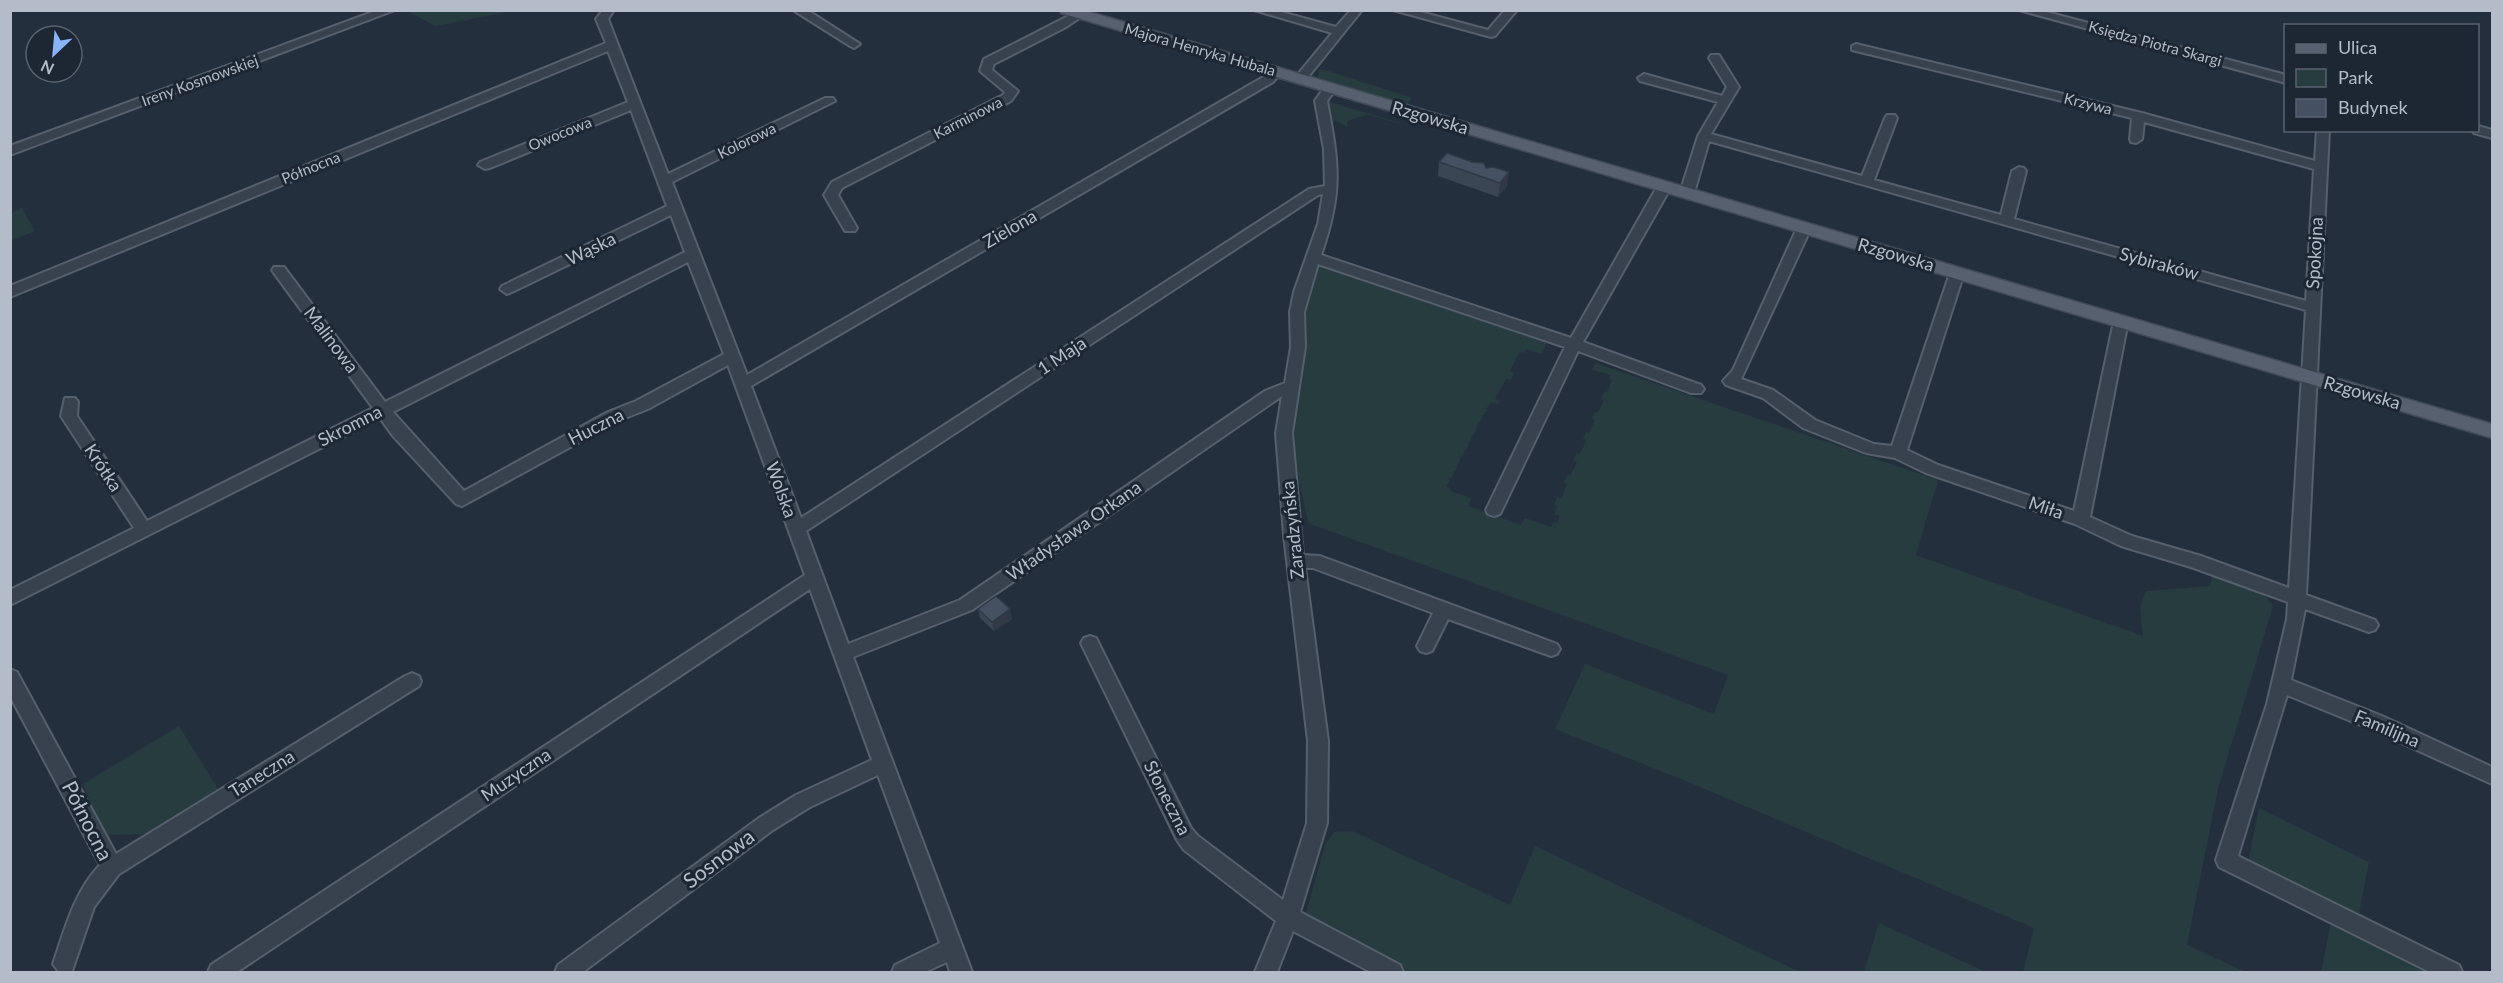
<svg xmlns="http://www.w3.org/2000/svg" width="2503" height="983" font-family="Lato,sans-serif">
	<rect width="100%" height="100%" fill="#242f3e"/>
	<g fill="#263c3f">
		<polygon points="407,11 513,11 435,26"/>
		<polygon points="1322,69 1412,98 1408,104 1401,105 1326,82 1318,77 1319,70"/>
		<polygon points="1329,102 1414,127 1367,115 1347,121 1348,127 1333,120 1327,105"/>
		<polygon points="22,208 35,231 11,241 11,213"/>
		<polygon points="1316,265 1548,340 1542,354 1526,349 1524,353 1520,352 1510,371 1514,373 1511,380 1506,379 1495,399 1500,401 1498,404 1490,402 1487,408 1485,408 1487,409 1484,415 1481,415 1483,416 1480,422 1477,422 1479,423 1476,429 1474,428 1476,430 1473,436 1470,435 1472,437 1469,443 1467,442 1469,444 1466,450 1463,450 1465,451 1462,457 1459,457 1461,458 1458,464 1456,464 1458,465 1455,471 1452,471 1454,473 1451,479 1448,478 1450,480 1446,487 1451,489 1450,491 1471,498 1468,506 1521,525 1525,518 1551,527 1553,522 1557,523 1560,516 1554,514 1557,506 1554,505 1557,497 1561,498 1567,484 1564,483 1567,475 1570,476 1577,462 1573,461 1577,453 1580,454 1586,441 1583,439 1586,432 1589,433 1595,420 1592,419 1595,412 1598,412 1604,400 1601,399 1604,392 1607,392 1612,380 1609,379 1611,375 1592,370 1595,363 1938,480 1916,555 2143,636 2140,607 2146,591 2210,586 2212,576 2264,594 2273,606 2218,789 2187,945 2246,972 2023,972 2034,928 1688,782 1555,729 1585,664 1714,714 1728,675 1308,523 1294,455 1295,419 1305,356 1303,297"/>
		<polygon points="179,726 218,789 148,834 104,835 83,784"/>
		<polygon points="2259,808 2369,862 2358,919 2248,863"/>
		<polygon points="1352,831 1510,905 1535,846 1800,972 1406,972 1304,920 1325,845 1334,832"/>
		<polygon points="2332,917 2441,972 2321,972"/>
		<polygon points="1879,923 1986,972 1864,972"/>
	</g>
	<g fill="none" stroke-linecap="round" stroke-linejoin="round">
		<defs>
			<g id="minor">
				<polygon points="378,10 395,10 10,155 10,146"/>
				<path d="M603 10H614L608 19 668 174 825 98H833L835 101 672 182 747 375 1265 76 1276 68 1282 72 1273 82 751 386 801 518 1309 189 1325 186 1324 149 1315 101 1326 85H1334L1336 88 1327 101C1339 165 1343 192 1321 255L1571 338 1657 187 1659 184H1669L1671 187 1583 342 1701 385 1704 389 1701 393H1691L1578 351 1502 510 1500 514 1494 516 1488 514 1486 510 1565 347 1318 264 1304 312 1305 347 1292 433 1303 555 1320 556 1557 644 1560 649 1557 654 1551 656 1448 619 1432 651 1426 653 1420 651 1417 646 1433 613 1313 568H1305L1328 741 1327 823 1300 912 1400 965 1403 972H1371L1293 931 1277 972H1255L1276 921 1184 850 1177 840 1081 643 1084 638 1090 636 1096 638 1191 828 1198 836 1283 900 1307 823 1308 741 1284 535 1276 433 1282 396 972 610 853 657 972 972H950L947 962 925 972H892L895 965 940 943 878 775 810 807 773 830 583 972H555L558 965 759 818 796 795 872 760 810 589 237 972H208L211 965 805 575 728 365 648 409 620 420 462 506 456 504 393 436 380 418 10 605V590L134 528 61 416 65 398H75L78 402 77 416 147 521 373 408 274 273 272 270 274 267H284L385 402 685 252 671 215 512 292 507 294 500 289 502 286 667 206 631 110 490 168 485 169 478 165 480 162 628 102 608 51 10 297V286L606 43 596 19ZM1323 194 1318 224 1294 292 1290 312 1291 347 1285 383 1265 391 960 600 848 644 806 531 1318 195ZM688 262 724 354 636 401 608 412 464 491 393 412Z"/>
				<polygon points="793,10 807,10 860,44 854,48 850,46"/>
				<polygon points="1254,10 1274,10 1336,27 1351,10 1362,10 1304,82 1300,83 1294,79 1332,33"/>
				<polygon points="1393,10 1413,10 1488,30 1505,10 1517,10 1495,36 1491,37"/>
				<polygon points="2019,10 2039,10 2286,75 2286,83"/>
				<polygon points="1078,11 1082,12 1082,16 1066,27 994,64 992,70 1018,91 1011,101 842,188 838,195 857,228 855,231 845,231 824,195 832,182 1003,95 1005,92 980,71 984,59"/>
				<polygon points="1856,44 2142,113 2315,161 2317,130 2329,130 2306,595 2375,620 2378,625 2375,630 2369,632 2305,609 2291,680 2382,716 2492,767 2492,784 2368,728 2287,695 2238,856 2459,965 2462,972 2430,972 2219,867 2216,860 2267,704 2287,619 2288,602 2191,567 2121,546 2075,524 1926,473 1895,458 1866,453 1803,428 1763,398 1726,385 1723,381 1733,370 1797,228 1799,225 1809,225 1811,228 1741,379 1773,390 1815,420 1874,444 1892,446 1950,273 1952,270 1962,270 1964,273 1907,450 1938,465 2074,511 2114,321 2121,316 2126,318 2128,321 2090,517 2132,536 2201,556 2289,588 2306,310 1709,141 1694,193 1692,196 1682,196 1680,193 1698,136 1718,102 1640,81 1638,78 1644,74 1722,96 1727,87 1709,58 1711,55 1719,55 1739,87 1711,134 1862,176 1885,118 1887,115 1895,115 1897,118 1874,180 2001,215 2012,171 2019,167 2024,168 2026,171 2014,219 2306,301 2314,169 2144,122 2142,139 2136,143 2131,142 2130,139 2132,118 1852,50 1852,46"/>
				<polygon points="2478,126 2492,130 2492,138 2474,133 2472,130 2478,130"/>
				<path d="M10 669 17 672 116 854 405 676 412 673 419 676 421 681 419 686 119 874 94 907 72 971 59 972 53 964C65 929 74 892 100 865L10 696Z"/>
			</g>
			<polygon id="major" points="1059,10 1083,10 2492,424 2492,438 1061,13"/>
		</defs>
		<use href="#minor" stroke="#565f6c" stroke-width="4"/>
		<use href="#major" stroke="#414a57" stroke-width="3"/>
		<use href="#minor" fill="#38414e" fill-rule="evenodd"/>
		<use href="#major" fill="#56606e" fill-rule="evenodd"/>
	</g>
	<g fill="#3b4654">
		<polygon points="1439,162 1486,168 1507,186 1498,197 1438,176"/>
		<polygon points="978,609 1012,619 994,631 980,618"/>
	</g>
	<g fill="#303945">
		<polygon points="1509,172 1507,186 1498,197 1500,183"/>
		<polygon points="1010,609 1012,619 994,631 992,622"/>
	</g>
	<g fill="#455162" stroke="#303945" stroke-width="1.5">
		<polygon points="1447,153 1472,162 1484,163 1486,168 1493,167 1509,172 1500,183 1439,162"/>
		<polygon points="996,596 1010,609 992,622 978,609"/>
	</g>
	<g text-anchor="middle" stroke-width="6" stroke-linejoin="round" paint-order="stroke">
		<g font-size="15" fill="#b4bcc9" stroke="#1d2633">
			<text transform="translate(2155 44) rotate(15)" y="5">Księdza Piotra Skargi</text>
			<text transform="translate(1200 50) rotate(16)" y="5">Majora Henryka Hubala</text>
			<text transform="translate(200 81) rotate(-20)" y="5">Ireny Kosmowskiej</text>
			<text transform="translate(2088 104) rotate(14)" y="5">Krzywa</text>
			<text transform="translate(968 118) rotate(-27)" y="5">Karminowa</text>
			<text transform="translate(560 134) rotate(-22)" y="5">Owocowa</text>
			<text transform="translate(747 141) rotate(-26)" y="5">Kolorowa</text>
			<text transform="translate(311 168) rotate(-22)" y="5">Północna</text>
		</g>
		<g font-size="18" fill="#b4bcc9" stroke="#1d2633">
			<text transform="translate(1430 118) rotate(16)" y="6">Rzgowska</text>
			<text transform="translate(1010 229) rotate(-30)" y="6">Zielona</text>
			<text transform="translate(591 249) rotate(-26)" y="6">Wąska</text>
			<text transform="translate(2315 253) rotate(-87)" y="6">Spokojna</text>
			<text transform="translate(1896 255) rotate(16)" y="6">Rzgowska</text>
			<text transform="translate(2159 264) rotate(15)" y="6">Sybiraków</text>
			<text transform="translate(331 340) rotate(53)" y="6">Malinowa</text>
			<text transform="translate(1062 356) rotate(-33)" y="6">1 Maja</text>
			<text transform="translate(2362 393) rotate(16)" y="6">Rzgowska</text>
			<text transform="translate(350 426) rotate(-27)" y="6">Skromna</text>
			<text transform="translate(596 427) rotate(-27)" y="6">Huczna</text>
			<text transform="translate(103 468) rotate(57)" y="6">Krótka</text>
			<text transform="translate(781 490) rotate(70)" y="6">Wolska</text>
			<text transform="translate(2046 508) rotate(19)" y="6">Miła</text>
			<text transform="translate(1293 530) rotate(-96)" y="6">Zaradzyńska</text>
			<text transform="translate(1074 531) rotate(-35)" y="6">Władysława Orkana</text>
			<text transform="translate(2387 729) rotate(23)" y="6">Familijna</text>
			<text transform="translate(262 774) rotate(-32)" y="6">Taneczna</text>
			<text transform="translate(516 775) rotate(-34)" y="6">Muzyczna</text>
			<text transform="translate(1167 798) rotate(63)" y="6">Słoneczna</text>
		</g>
		<g font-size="21" fill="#b4bcc9" stroke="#1d2633">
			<text transform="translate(87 821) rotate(63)" y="7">Północna</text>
			<text transform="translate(719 859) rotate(-37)" y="7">Sosnowa</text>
		</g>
	</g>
	<rect width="2503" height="983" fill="none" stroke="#b4bcc9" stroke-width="24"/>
	<rect x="2284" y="24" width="195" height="108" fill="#1d2633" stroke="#59626f" stroke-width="1.5"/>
	<rect x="2296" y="44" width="30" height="9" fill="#56606e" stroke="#59626f" stroke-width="1.5"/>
	<text x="2338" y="54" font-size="18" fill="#b4bcc9">Ulica</text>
	<rect x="2296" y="69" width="30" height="18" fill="#263c3f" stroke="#59626f" stroke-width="1.5"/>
	<text x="2338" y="84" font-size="18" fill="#b4bcc9">Park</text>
	<rect x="2296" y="99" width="30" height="18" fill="#455162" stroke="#59626f" stroke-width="1.5"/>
	<text x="2338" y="114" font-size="18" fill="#b4bcc9">Budynek</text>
	<g transform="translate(54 54) rotate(206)"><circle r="28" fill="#1d2633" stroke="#59626f" stroke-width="1.5"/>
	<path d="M0-4.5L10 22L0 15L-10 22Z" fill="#8ab4f8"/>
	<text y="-9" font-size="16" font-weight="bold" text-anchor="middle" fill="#b4bcc9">N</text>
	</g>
</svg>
